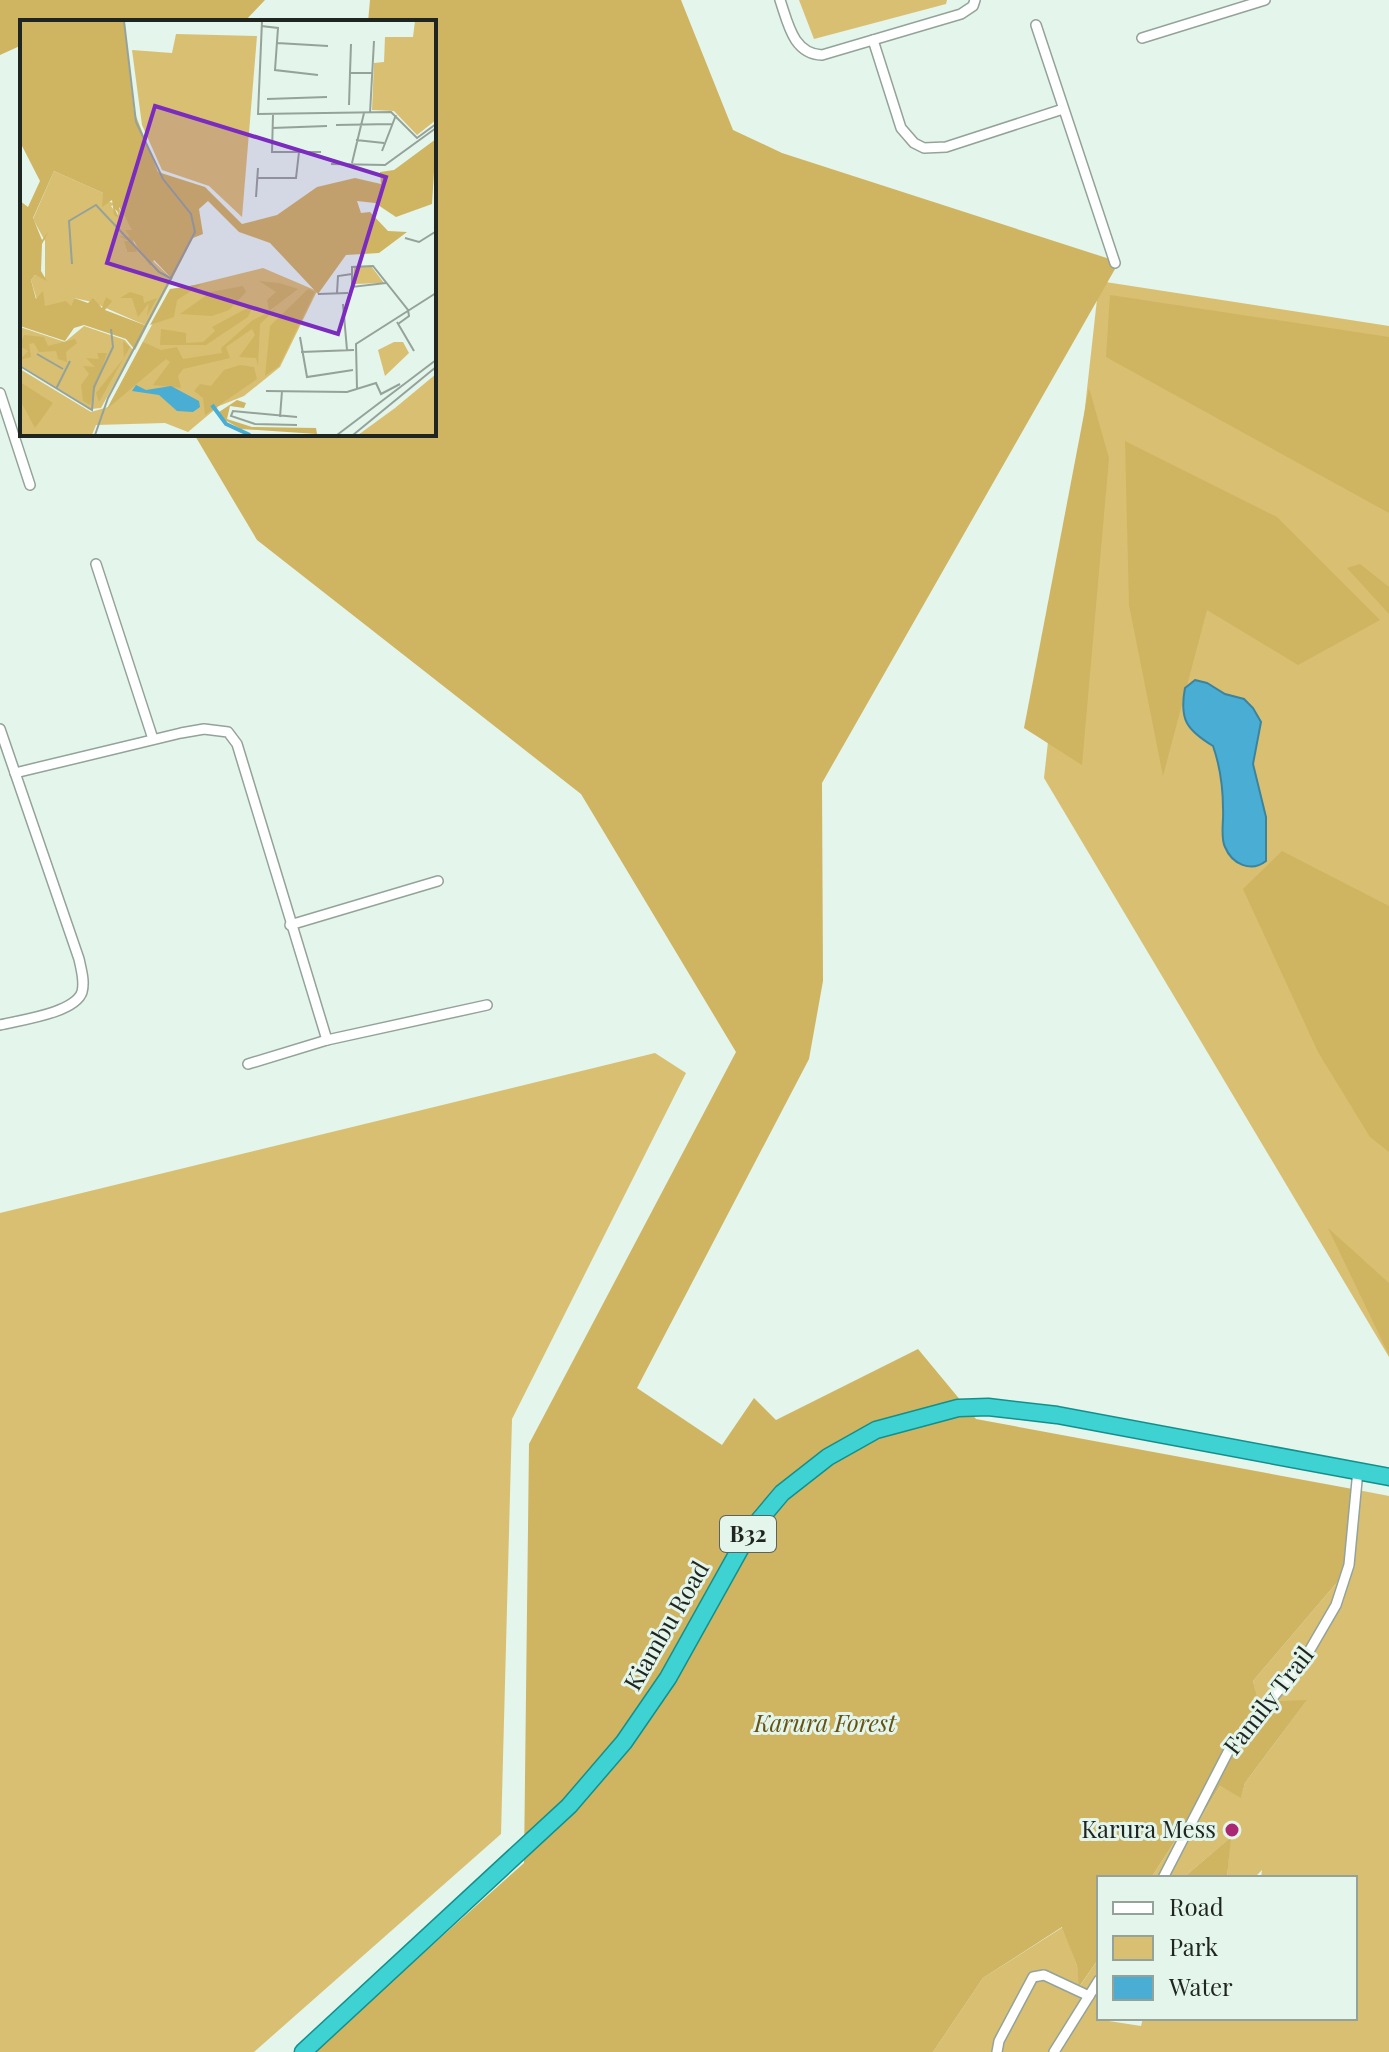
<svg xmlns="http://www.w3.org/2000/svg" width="1389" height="2052" font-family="'Playfair Display',serif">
	<rect width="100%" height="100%" fill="#e4f5eb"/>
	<g fill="#d9bf71">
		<polygon points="799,0 947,0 946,4 814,39"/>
		<polygon points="1099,281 1389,326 1389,1357 1044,778"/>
		<polygon points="655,1053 686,1073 512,1419 501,1834 254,2052 0,2052 0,1213"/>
		<polygon points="1358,1490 1389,1496 1389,2052 933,2052 983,1978 1063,1927 1077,1966 1080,1986 1099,1958 1099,2018 1110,2018 1109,2021 1141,2026 1143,2018 1355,2018 1355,1878 1261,1878 1262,1870 1254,1878 1227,1878 1230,1838 1183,1878 1151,1878 1184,1827 1197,1824 1220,1786 1241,1797 1245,1783 1306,1701 1257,1702 1253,1681 1345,1573"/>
	</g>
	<g fill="#cfb461">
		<polygon points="0,0 265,0 244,22 22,22 22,45 0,55"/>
		<polygon points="370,0 681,0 733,130 782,153 1119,262 822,783 823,981 809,1059 637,1388 722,1445 754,1398 776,1420 918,1349 976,1419 1358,1490 1345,1573 1253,1681 1258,1702 1307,1700 1245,1783 1241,1798 1220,1786 1197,1824 1184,1827 1151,1878 1099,1878 1099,1958 1079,1987 1077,1966 1062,1927 983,1978 933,2052 313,2052 524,1863 529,1444 736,1052 581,794 257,540 194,434 434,434 434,22 368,22"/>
		<polygon points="1110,295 1389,337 1389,513 1106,357"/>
		<polygon points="1089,388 1109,458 1082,765 1024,728"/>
		<polygon points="1125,441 1277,517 1380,620 1298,665 1207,610 1163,776 1129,605"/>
		<polygon points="1360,564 1389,587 1389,614 1347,568"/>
		<polygon points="1282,851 1389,906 1389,1152 1370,1137 1318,1052 1243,889"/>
		<polygon points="1328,1228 1389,1283 1389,1355"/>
		<polygon points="1231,1837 1227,1878 1183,1878"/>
	</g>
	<path fill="#49add4" stroke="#3c849e" stroke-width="2" d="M1195 680 1207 683 1225 694 1244 699 1253 708 1261 722 1253 764 1266 817V861C1251 873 1232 864 1225 847 1220 837 1224 821 1223 809 1223 788 1220 766 1213 746 1187 730 1179 720 1185 688Z"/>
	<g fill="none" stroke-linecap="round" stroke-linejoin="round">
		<defs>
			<g id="minor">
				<path d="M780 0C788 23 793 54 822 55L961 14 973 6 975 0"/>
				<polyline points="1036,25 1115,263"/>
				<polyline points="1142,38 1265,0"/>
				<polyline points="873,40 901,128 914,143 924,148 946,147 1063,109"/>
				<polyline points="0,393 30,485"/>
				<polyline points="96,564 153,739"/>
				<path d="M0 729 79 959C81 969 85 981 82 992 75 1013 20 1020 0 1025"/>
				<polyline points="15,773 181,733 204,729 228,732 237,744 327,1040"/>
				<polyline points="290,925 438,881"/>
				<polyline points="248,1064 327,1040 487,1005"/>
				<polyline points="1163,1878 1229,1750 1304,1660 1336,1605 1349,1565 1358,1470"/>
				<polyline points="997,2052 999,2041 1033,1977 1044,1975 1089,1996"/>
				<polyline points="1054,2052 1099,1980"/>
			</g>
			<polyline id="trunk" points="303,2052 569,1806 624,1742 668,1678 750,1531 782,1493 828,1457 876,1430 958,1408 988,1407 1057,1415 1389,1477"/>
		</defs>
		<use href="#minor" stroke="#94a39a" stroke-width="12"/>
		<use href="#trunk" stroke="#148f8c" stroke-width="19"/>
		<use href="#minor" stroke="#fff" stroke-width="9"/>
		<use href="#trunk" stroke="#3ed3d2" stroke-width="16"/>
	</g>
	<circle fill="#aa2773" stroke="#e4f5eb" stroke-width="3" cx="1232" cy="1830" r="8"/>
	<g text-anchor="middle" stroke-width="6" stroke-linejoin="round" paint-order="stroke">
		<rect fill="#e4f5eb" stroke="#5a635e" stroke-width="2" x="720" y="1516" width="56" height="36" rx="6"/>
		<g font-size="22" font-weight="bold" fill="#1f2521">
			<text x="748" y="1542">B32</text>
		</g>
		<g font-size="24" fill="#1f2521" stroke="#e4f5eb">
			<text transform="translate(667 1626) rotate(-60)" y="8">Kiambu Road</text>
			<text transform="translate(1269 1701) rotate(-52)" y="8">Family Trail</text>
		</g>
		<g font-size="24" font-style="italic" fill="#665313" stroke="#e4f5eb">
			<text x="825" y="1732">Karura Forest</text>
		</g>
		<g font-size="24" fill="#1f2521" stroke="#e4f5eb" text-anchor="end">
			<text x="1216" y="1838">Karura Mess</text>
		</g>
	</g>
	<g transform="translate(20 20)">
		<rect width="416" height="416" fill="#e4f5eb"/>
		<path d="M395 1H416V100L397 115 374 91 352 90 354 43 364 42 365 17H393ZM156 14 237 16 222 197 189 166 142 150 122 105 112 30 152 33ZM34 151 83 173V179L95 184 91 186 98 196 97 185 113 210 107 211 111 217H107L110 224 105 223 107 232H116L111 220 152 259 127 306 72 282 54 278 51 287H33L25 286 22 277 17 280 11 260 15 255 25 259V221L13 199ZM351 246 364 263 333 264 334 247ZM243 248 297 271 260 347 224 376 199 386 168 412 145 403 76 405 72 415H0V349L71 392 88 387 150 271ZM64 306 105 320 113 330 81 388 71 389 0 345V307L45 322ZM374 322H383L389 333 365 356 358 330ZM416 354V415H338L375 388Z" fill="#d9bf71"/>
		<path d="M0 1H104L114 91 138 152 185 167 222 204 257 195 297 167 335 158 361 164 360 152 374 150 416 119 412 184 376 197 355 183 337 181 341 193 350 192 368 211 387 212 359 233 326 235 298 274 250 223 219 212 188 181 179 189 183 214 173 218 152 259 134 240 130 246 113 220 117 232H107L104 221H109L99 216 110 217 105 210H112L99 187V193L95 189 99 198 94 195 92 180 82 187 83 173 34 151 13 198 22 220 29 211 22 224 21 251 27 261 15 255 11 260 16 279 23 271 25 286 46 281 51 286 54 278 68 283 73 278 82 288 86 277 92 281 85 290 127 306 115 330 106 319 64 305 54 308 45 321 0 306V181L8 187 20 161 0 122ZM239 261 259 263 278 269 249 291 247 280 256 272ZM182 264 157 280 154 297 130 305 150 269ZM223 266 226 272 209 290 192 296 160 294 191 272ZM288 269 295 272 259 346 245 356 250 306ZM110 272 123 276 124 283 137 278 127 296 129 283 118 297 112 278H100ZM233 285 228 297 186 325H140L141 309 166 313V323L183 322 195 311 192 307ZM256 289 240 304 238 346 236 338 219 337 235 315 232 309 206 327 210 338 163 349 158 356 161 368 133 365 150 342 146 339 87 389 123 322 141 330 157 327 163 339 202 333 201 328 233 300ZM4 315 24 317 28 326 55 319 57 323 46 332 47 342 38 339 36 331 19 332 14 323 9 324 11 337 0 340 8 331 0 326ZM103 321 110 327 79 382 76 373 104 338ZM77 333H87L70 385 63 381 61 365 69 354 63 346 75 347 66 338 79 339ZM220 345 234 347 237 359 185 395 183 378 174 371 180 364 191 366 204 350ZM0 362 33 383 15 408 0 380ZM217 380 226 383 224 388 210 386 207 399 232 407 296 408 297 414 221 409 203 399 199 392Z" fill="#cfb461"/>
		<path d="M116 365 126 370 151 366 179 381 180 387 173 392 157 391 139 375 112 371Z" fill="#49add4"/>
		<path fill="none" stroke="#49add4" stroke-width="4" d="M192 385 206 404 230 415"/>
		<path fill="none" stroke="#95a29a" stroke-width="2" d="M242 1 238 94 371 92 397 118 416 104M241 6 258 8 255 50 298 55M257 23 308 26M331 24 330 53H353M247 79 307 77M329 85 330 53M350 93 354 21M253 95 252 132H301M316 105 372 104M252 108 307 106M336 120 364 123M362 131 376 95M332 143 344 93M311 144 365 145 416 108M238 158H276L279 132M236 177 238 148M416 207V232M385 218 399 222 415 212M52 244 49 201 76 185 139 252 152 259M366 263 332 267V247L353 246 388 290 389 296 378 304M317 273 318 256 332 254M298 274 328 273M323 284 327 330M377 302 394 331M280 317 287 357 333 350M281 332 334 330M17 334 43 349M0 346 72 390 74 367 93 327 91 309M36 369 50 341M337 369 336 324 416 273M246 371 327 372 356 363 361 374 380 364M260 397 262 371M277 405 235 404 211 396 213 391 277 397M75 415 88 378 175 212 171 194 143 159 116 102 104 1M317 415 416 340M333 415 416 347"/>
		<path fill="#7b2cbf" fill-opacity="0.15" stroke="#7b2cbf" stroke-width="4" d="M135 86 366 157 318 314 87 243Z"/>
		<rect width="416" height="416" fill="none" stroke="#1f2521" stroke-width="4"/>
	</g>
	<rect x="1097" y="1876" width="260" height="144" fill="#e4f5eb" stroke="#95a29a" stroke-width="2"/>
	<rect x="1113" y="1902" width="40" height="12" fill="#ffffff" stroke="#95a29a" stroke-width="2"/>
	<text x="1169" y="1916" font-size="24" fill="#1f2521">Road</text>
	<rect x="1113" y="1936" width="40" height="24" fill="#d9bf71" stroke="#95a29a" stroke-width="2"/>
	<text x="1169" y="1956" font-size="24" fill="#1f2521">Park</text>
	<rect x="1113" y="1976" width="40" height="24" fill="#49add4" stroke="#95a29a" stroke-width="2"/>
	<text x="1169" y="1996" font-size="24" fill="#1f2521">Water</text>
</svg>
